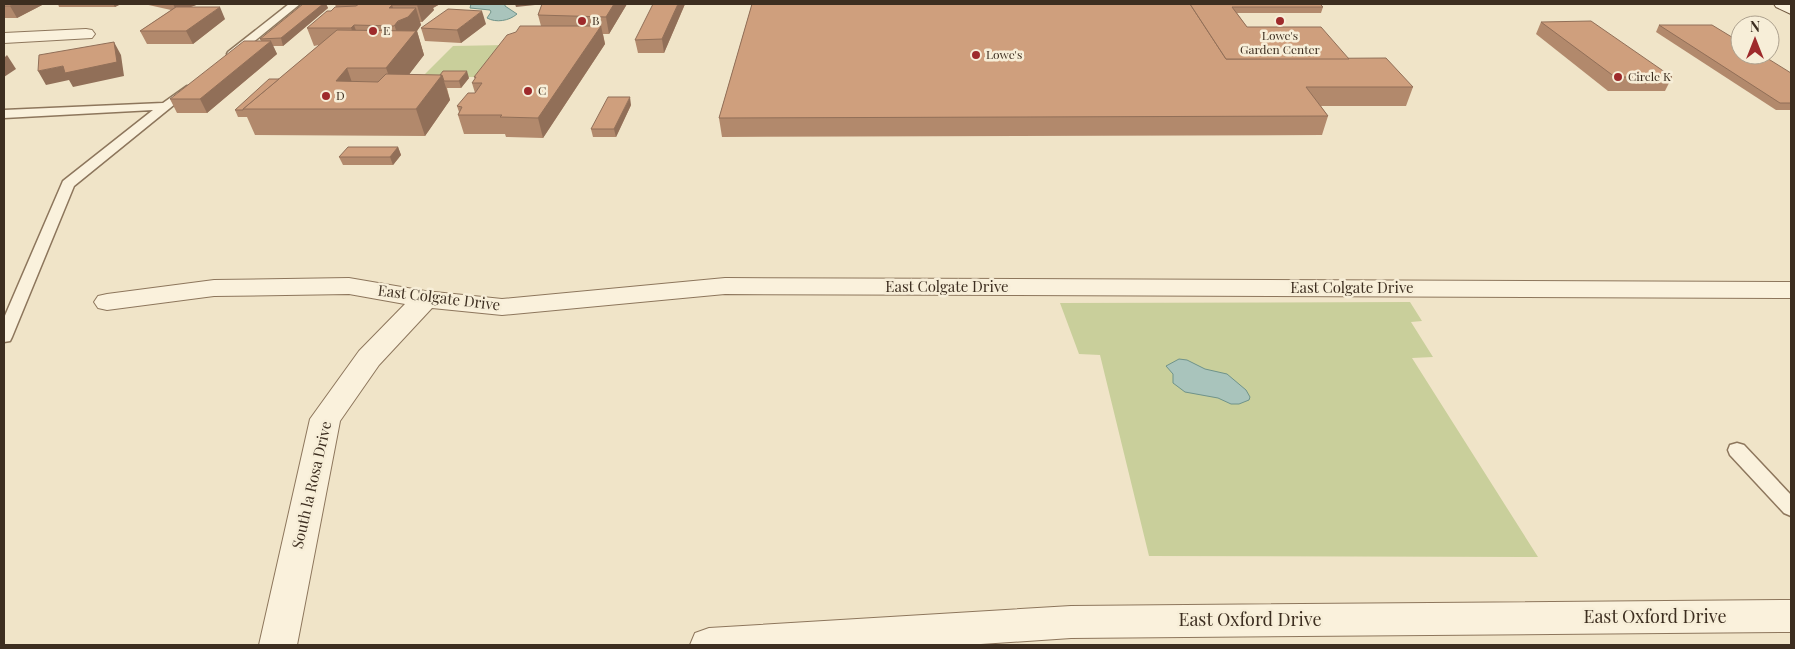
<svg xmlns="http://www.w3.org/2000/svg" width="1795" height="649" font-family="'Playfair Display',serif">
	<rect width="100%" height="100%" fill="#f0e4c8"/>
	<g fill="#c9cf9b">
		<polygon points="505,45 482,77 422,77 453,46"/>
		<polygon points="1410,302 1422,321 1411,322 1433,357 1412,358 1538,557 1149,556 1100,355 1079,354 1060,303"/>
	</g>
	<g fill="#a9c4bc" stroke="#6f938a">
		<path d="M471 4H505V6L517 14C509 21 496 23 487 18L491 12 490 10 470 8Z"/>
		<polygon points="1179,359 1187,360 1205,369 1227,374 1246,390 1250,397 1249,400 1239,404 1231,404 1218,398 1185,392 1173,383 1173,374 1166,366"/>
	</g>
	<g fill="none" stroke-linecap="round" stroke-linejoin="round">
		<defs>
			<g id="service">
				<polygon points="289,4 300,4 236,56 228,56 227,54 228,52"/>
				<polygon points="187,86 193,89 191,91 74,186 12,337 10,341 4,342 4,318 63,181 153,110 4,118 4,110 163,103"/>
				<polygon points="1737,443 1744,445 1791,495 1791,516 1784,513 1730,455 1728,450 1730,445"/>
			</g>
			<g id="minor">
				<polygon points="86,29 92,30 95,34 92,38 4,43 4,33"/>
				<polygon points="349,278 425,291 502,299 725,278 1791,282 1791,298 725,294 502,315 432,308 379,365 340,421 297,645 259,645 310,419 359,351 405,304 349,294 214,296 107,310 98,308 94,302 98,296 107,294 214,280"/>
				<polygon points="1791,600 1791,632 1071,638 966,645 690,645 695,633 709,628 1071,606"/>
			</g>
			<polygon id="secondary" points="1774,4 1791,4 1791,14 1776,7"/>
		</defs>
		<use href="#service" stroke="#8d765c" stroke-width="3"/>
		<use href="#minor" stroke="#8d765c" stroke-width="2"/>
		<use href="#secondary" stroke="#6f573f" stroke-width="2"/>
		<use href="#service" fill="#faf1dc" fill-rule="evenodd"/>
		<use href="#minor" fill="#faf1dc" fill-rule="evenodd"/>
		<use href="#secondary" fill="#faf1dc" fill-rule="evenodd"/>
	</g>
	<g fill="#b2896c">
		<polygon points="4,4 44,4 17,18 4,18"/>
		<polygon points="58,4 121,4 115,7 59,7"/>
		<polygon points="144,4 199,4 190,7 225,19 193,44 147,44 140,31 171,10"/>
		<polygon points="303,4 326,4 328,8 283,46 273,46 277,54 207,113 177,113 170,99 261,41 260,39"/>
		<polygon points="335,4 440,4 433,8 434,10 422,22 420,22 421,25 417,31 424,55 409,74 469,78 461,88 447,88 450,100 425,136 255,135 247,117 238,117 235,110 279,79 319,45 314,46 307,28 336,7"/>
		<polygon points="542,4 627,4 609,34 603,34 605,44 543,138 506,137 505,134 464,134 458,115 459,112 457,106 475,93 472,83 475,79 474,77 541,26 538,15"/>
		<polygon points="685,4 664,53 638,53 635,40"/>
		<polygon points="752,4 1323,7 1321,13 1237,13 1247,27 1349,59 1413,87 1406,106 1321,106 1328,116 1322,135 722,137 719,118"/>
		<polygon points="1541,22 1672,77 1665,91 1608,91 1536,34"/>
		<polygon points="486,24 461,43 425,41 421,28"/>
		<polygon points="1659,25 1791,73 1791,110 1776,110 1656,32"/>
		<polygon points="631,105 616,137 593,137 591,129"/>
		<polygon points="398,147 401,155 393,165 343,165 339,157"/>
	</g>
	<g fill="#916f58">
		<polygon points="14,4 44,4 17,18 10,6"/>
		<polygon points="113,4 121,4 115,7"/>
		<polygon points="173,4 199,4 177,12"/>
		<polygon points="323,4 326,4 328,8 283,46 281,38"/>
		<polygon points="418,4 440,4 433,8 434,10 422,22 417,5"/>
		<polygon points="515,4 535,4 535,5 516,7"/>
		<polygon points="614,4 627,4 609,34 606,17"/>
		<polygon points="678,4 685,4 664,53 662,39"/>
		<polygon points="392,5 398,22 416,8 421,25 417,31 424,55 395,93 386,68 400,43 389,8"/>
		<polygon points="220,7 225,19 193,44 186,31"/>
		<polygon points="482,11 486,24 461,43 457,30"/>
		<polygon points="354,25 360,42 358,45 351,28"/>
		<polygon points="601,26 605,44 543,138 538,118"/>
		<polygon points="271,41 277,54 207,113 200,99"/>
		<polygon points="114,42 121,55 124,76 73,87 69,80 46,85 38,71 63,66"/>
		<polygon points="7,55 16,69 4,77 4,58"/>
		<polygon points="347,68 356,94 336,81"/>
		<polygon points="467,71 469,78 461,88 459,81"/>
		<polygon points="442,75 450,100 425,136 416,109"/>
		<polygon points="630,97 631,105 616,137 614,129"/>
		<polygon points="398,147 401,155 393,165 390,157"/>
	</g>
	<g fill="#cf9f7d" stroke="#916f58">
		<polygon points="4,4 14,4 10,6 4,6"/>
		<polygon points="303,4 323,4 281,38 260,39"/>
		<polygon points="335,4 418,4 417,5 392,5 389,8 416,8 408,17 398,21 394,26 354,25 351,28 307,28 327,11 331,11 335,7 356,6 359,4"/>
		<polygon points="542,4 614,4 606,17 538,15"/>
		<polygon points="653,4 678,4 662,39 635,40"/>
		<polygon points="752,4 1190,4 1226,59 1386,58 1413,87 1306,87 1328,116 719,118"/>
		<polygon points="1190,4 1320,4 1323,7 1232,7 1247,27 1321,27 1349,59 1226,59"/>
		<polygon points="176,7 220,7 186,31 140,31"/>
		<polygon points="448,9 482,11 457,30 421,28"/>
		<polygon points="1591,21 1672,77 1615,77 1541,22"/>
		<polygon points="1659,25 1712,25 1740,42 1740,55 1762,55 1791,73 1791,103 1780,103"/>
		<polygon points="520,26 601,26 538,118 500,117 502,115 458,115 462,107 457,106 468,93 475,93 482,83 472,83 476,77 474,77 507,35 516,32"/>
		<polygon points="337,30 416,31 386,68 347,68 336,81 378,82 386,74 442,75 416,109 243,109"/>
		<polygon points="244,41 271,41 200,99 170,99"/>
		<polygon points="114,42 117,62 65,73 63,66 38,71 39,55"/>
		<polygon points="443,71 467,71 459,81 444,81 442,75 440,75"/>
		<polygon points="269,79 279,79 243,109 243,110 235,110"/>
		<polygon points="608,97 630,97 614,129 591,129"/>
		<polygon points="348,147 398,147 390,157 339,157"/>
	</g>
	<g fill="#9e2a2b" stroke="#f7eed8" stroke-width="2">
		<circle cx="582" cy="21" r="5"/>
		<circle cx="1280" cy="21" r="5"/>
		<circle cx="373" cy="31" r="5"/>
		<circle cx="976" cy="55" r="5"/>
		<circle cx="1618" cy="77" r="5"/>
		<circle cx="528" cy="91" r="5"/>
		<circle cx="326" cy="96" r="5"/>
	</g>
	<g text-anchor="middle" stroke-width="5" stroke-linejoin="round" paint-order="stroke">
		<g font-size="12" fill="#3d2e20" stroke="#f7eed8" text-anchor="start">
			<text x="592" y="25">B</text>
			<text x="383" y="35">E</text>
			<text x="1280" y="40" text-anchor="middle">Lowe's<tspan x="1280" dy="14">Garden Center</tspan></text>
			<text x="986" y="59">Lowe's</text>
			<text x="1628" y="81">Circle K</text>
			<text x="538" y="95">C</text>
			<text x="336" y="100">D</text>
		</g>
		<g font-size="15" fill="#3d2e20" stroke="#f7eed8">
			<text x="947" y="292">East Colgate Drive</text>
			<text x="1352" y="293">East Colgate Drive</text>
			<text transform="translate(439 298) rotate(7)" y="5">East Colgate Drive</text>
			<text transform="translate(312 485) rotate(-77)" y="5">South la Rosa Drive</text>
		</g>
		<g font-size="18" fill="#3d2e20" stroke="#f7eed8">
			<text x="1655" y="623">East Oxford Drive</text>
			<text x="1250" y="626">East Oxford Drive</text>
		</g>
	</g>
	<rect width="1795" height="649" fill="none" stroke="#3d2e20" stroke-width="10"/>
	<g transform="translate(1755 40)"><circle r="24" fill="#f7eed8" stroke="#ada18e"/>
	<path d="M0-4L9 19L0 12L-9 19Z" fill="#9e2a2b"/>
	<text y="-8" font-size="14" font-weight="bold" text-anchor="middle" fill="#3d2e20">N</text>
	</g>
</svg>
